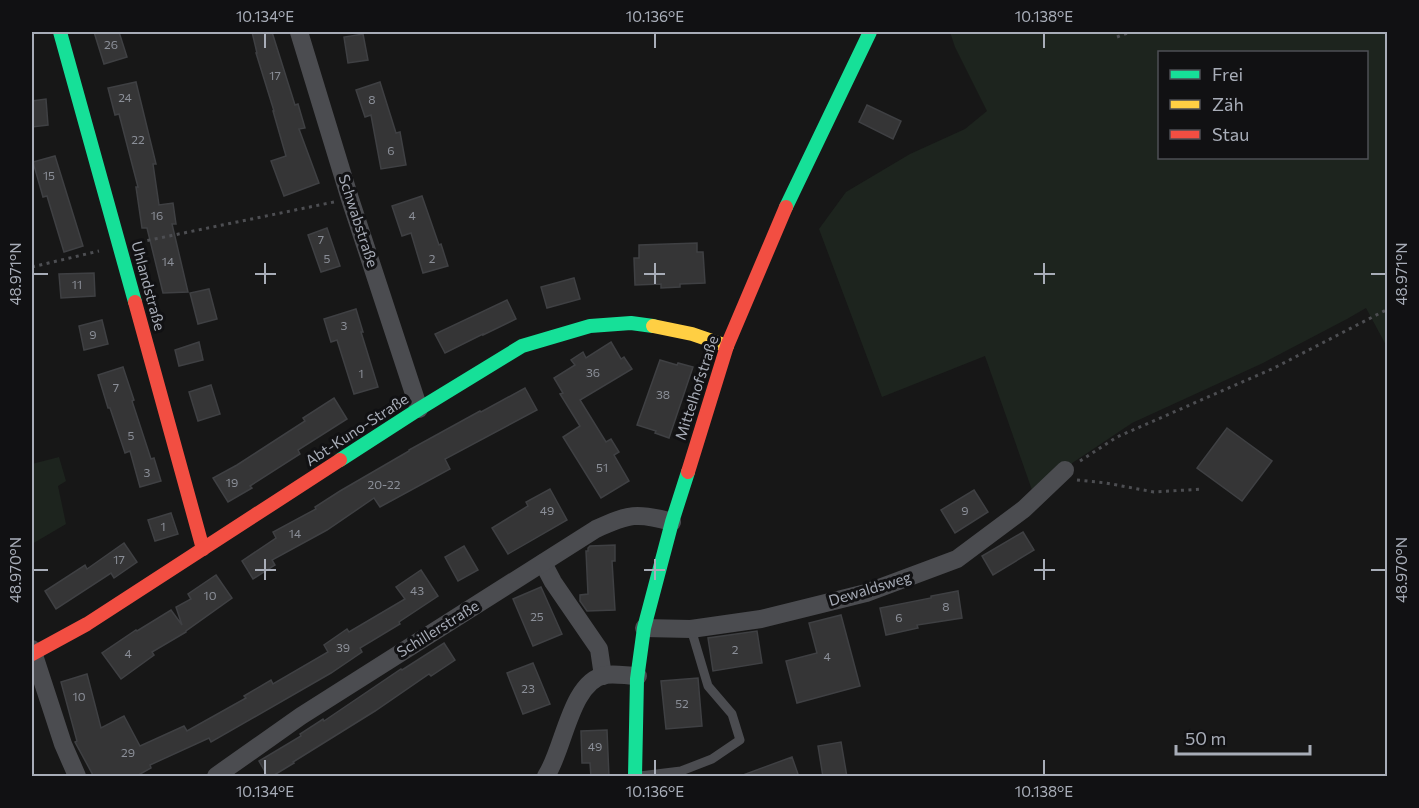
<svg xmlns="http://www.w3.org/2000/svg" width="1419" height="808" font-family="Commissioner,sans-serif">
	<rect width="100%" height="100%" fill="#171717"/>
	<g fill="#1d241e" fill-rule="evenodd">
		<path d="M950 32H1387V347L1366 308 1347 319 1263 363 1132 423 1032 490 985 356 882 397 819 229 846 192 910 154 965 129 987 111 955 47ZM1160 52H1366V158H1160Z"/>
		<polygon points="59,457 66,481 58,486 66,524 32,544 32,464"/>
	</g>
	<g fill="#353536" stroke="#3f4043" stroke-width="1.5">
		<polygon points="94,32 119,32 127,57 104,64"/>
		<polygon points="252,32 272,32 295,105 298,104 305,128 299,129 319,183 284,196 271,161 286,156 273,111 274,111 256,53 257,53"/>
		<polygon points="363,34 368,60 348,63 344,37"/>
		<polygon points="136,82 156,164 153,164 159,205 173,203 176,224 172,224 188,292 163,293 147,228 142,228 136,187 138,187 119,114 115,115 108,88"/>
		<polygon points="380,82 396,133 400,132 406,165 381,169 371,115 365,117 356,90"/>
		<polygon points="46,99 48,125 32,127 32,101"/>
		<polygon points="867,105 901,121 893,139 859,122"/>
		<polygon points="55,156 83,246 64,252 47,196 43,197 33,162"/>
		<polygon points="422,196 439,245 441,244 448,266 423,273 411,233 402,236 392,206"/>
		<polygon points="327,228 340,266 321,272 308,235"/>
		<polygon points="697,243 697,252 703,252 705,283 680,284 680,287 661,288 661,284 635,285 634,258 639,258 639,245"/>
		<polygon points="94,273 95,296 61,298 59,274"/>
		<polygon points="574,278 580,299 547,308 541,287"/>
		<polygon points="209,289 217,319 198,324 190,293"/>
		<polygon points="507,300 516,319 483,335 483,334 445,353 435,334"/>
		<polygon points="356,309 363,332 361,332 378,387 354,394 337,340 331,342 324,319"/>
		<polygon points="102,320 108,344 84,350 79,326"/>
		<polygon points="199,342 203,360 179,366 175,350"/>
		<polygon points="611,342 621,359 624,357 632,369 580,400 606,442 611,439 619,452 614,455 629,481 601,498 563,437 580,426 560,394 563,393 554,378 575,365 571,360 583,352 586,358"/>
		<polygon points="660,360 677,365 678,363 693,367 669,438 655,433 656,431 637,425"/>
		<polygon points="123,367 134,400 132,401 151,459 154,458 161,481 140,487 130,451 125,453 110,408 108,408 98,375"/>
		<polygon points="211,385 220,414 198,421 189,392"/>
		<polygon points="525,388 537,410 445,459 450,469 380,507 374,498 327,530 272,560 275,565 253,579 242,561 276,538 273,532 316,509 315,507 340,491 409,451 409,450 480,411 481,412"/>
		<polygon points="334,398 347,419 298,450 300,454 250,486 252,488 228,502 213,478 237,465 305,421 303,418"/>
		<polygon points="1227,428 1272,461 1242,501 1197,468"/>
		<polygon points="550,489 567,520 508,554 492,528 528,506 526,502"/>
		<polygon points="974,490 988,512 955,533 941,510"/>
		<polygon points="171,513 178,534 155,541 148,520"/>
		<polygon points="1023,532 1034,550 993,575 982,556"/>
		<polygon points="124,543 137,562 114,578 111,573 56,609 45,591 85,565 87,569"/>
		<polygon points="615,545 615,561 612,561 615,610 587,611 580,601 580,595 588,594 586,551 588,551 588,548 590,546"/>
		<polygon points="464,546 478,570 458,581 445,557"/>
		<polygon points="421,570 438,596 399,622 400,624 360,648 362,652 331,673 211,742 209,738 150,765 151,768 135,777 94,777 75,742 77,741 61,682 87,674 101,728 124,716 140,746 184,726 187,731 246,698 244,696 271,680 273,684 328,652 324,645 347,629 349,632 405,599 396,587"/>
		<polygon points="216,575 232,598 186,631 186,632 152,652 154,655 121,679 102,653 136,630 137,631 171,610 182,625 176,607 191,599 188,594"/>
		<polygon points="541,587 562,634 533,646 513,599"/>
		<polygon points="958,591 962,618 917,625 918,628 886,635 880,608 931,598 931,596"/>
		<polygon points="841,615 860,686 797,703 786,661 817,653 809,623"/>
		<polygon points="757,631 762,663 713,671 708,638"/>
		<polygon points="444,643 455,660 431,676 429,674 375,711 293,762 294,763 271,777 268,777 259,761 301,736 300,734 323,719 324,721 401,669 402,670"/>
		<polygon points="533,663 550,704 523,714 507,673"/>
		<polygon points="698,678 702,726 666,729 661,681"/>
		<polygon points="607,730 609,777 591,777 590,763 582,763 581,731"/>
		<polygon points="841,742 847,777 823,777 818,746"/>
		<polygon points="792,757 799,777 743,777 743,775"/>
	</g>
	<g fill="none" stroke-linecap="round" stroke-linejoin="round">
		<g stroke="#4d4e52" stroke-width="3" stroke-dasharray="3 4.5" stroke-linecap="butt">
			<polyline points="1117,37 1130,32"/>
			<polyline points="140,242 334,202"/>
			<polyline points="32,267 99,251"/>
			<polyline points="1080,461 1117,437 1274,368 1388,309"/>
			<polyline points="1077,480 1106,483 1154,492 1203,489"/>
		</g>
		<polyline stroke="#4b4c50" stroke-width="9" points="640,776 681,771 712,759 740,740 732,714 708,686 691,629"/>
		<g stroke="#4b4c50" stroke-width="18">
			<polyline points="299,32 350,199 419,409"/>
			<polyline points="543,563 553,582 599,649 603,676"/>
			<polyline points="644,628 691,629 761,619 866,593 957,559 1024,509 1065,470"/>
			<polyline points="32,649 63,744 77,776"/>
			<path d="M216 776 301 716 596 529C629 514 637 512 672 522"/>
			<path d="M546 776C564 750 570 682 605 675 615 673 627 676 638 676"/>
		</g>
		<g stroke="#16e098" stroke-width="14">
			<polyline points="60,32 135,302"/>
			<polyline points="786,207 870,32"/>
			<polyline points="340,460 419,409 522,346 590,326 631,323 653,326"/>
			<polyline points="635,776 637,679 644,628 672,522 688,472"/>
		</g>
		<polyline stroke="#ffcf43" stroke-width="14" points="653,326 692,334 727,346"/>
		<g stroke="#f24e42" stroke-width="14">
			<polyline points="135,302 203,549"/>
			<polyline points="688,472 727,346 786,207"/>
			<polyline points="32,654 87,624 340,460"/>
		</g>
	</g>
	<path fill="none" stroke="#a8adb8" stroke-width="2" d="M265 33V48M655 33V48M1044 33V48M265 263V284M655 263V284M1044 263V284M33 274H48M255 274H276M644 274H665M1034 274H1055M1371 274H1386M265 559V580M655 559V580M1044 559V580M33 570H48M255 570H276M644 570H665M1034 570H1055M1371 570H1386M265 760V775M655 760V775M1044 760V775"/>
	<g text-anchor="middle" stroke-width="6" stroke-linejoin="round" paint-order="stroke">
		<g font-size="12" fill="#8b8f98">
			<text x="111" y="49">26</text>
			<text x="275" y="80">17</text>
			<text x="125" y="102">24</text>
			<text x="372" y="104">8</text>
			<text x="138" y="144">22</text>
			<text x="391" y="155">6</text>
			<text x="49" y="180">15</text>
			<text x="157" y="220">16</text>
			<text x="412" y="220">4</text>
			<text x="321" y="244">7</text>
			<text x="327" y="263">5</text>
			<text x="432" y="263">2</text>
			<text x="168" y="266">14</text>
			<text x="77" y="289">11</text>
			<text x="344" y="330">3</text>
			<text x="93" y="339">9</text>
			<text x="593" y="377">36</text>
			<text x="361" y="378">1</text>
			<text x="116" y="392">7</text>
			<text x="663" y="399">38</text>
			<text x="131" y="440">5</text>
			<text x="602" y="472">51</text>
			<text x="147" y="477">3</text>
			<text x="232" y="487">19</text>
			<text x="384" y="489">20-22</text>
			<text x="547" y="515">49</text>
			<text x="965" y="515">9</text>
			<text x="163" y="531">1</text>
			<text x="295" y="538">14</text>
			<text x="119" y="564">17</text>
			<text x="417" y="595">43</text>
			<text x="210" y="600">10</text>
			<text x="946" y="611">8</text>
			<text x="537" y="621">25</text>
			<text x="899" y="622">6</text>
			<text x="343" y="652">39</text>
			<text x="735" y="654">2</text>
			<text x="128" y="658">4</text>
			<text x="827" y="661">4</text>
			<text x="528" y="693">23</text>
			<text x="79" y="701">10</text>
			<text x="682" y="708">52</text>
			<text x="595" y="751">49</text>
			<text x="128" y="757">29</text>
		</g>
		<g font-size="15" fill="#a8adb8" stroke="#111113">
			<text transform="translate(358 221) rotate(72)" y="5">Schwabstraße</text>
			<text transform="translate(148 286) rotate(75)" y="5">Uhlandstraße</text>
			<text transform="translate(697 388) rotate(-72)" y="5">Mittelhofstraße</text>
			<text transform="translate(357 430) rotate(-33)" y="5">Abt-Kuno-Straße</text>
			<text transform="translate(870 589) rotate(-17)" y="5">Dewaldsweg</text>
			<text transform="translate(438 629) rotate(-32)" y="5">Schillerstraße</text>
		</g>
	</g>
	<rect width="1419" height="808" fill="none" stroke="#111113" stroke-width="66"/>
	<rect x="1158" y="51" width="210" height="108" fill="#111113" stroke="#4d4f55" stroke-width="1.5"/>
	<rect x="1170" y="70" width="30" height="9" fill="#16e098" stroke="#4d4f55" stroke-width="1.5"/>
	<text x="1212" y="81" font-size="18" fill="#a8adb8">Frei</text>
	<rect x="1170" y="100" width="30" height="9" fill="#ffcf43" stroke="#4d4f55" stroke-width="1.5"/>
	<text x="1212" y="111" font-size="18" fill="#a8adb8">Zäh</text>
	<rect x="1170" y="130" width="30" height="9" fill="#f24e42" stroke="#4d4f55" stroke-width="1.5"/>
	<text x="1212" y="141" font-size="18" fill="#a8adb8">Stau</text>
	<path d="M1176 745v9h134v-9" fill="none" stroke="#a8adb8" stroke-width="3"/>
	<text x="1185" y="745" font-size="18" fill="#a8adb8" stroke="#111113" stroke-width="4.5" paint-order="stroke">50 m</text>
	<rect x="33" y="33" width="1353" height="742" fill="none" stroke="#a8adb8" stroke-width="2"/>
	<g font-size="15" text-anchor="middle" fill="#a8adb8">
		<text x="265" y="22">10.134°E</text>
		<text x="655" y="22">10.136°E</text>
		<text x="1044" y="22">10.138°E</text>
		<text transform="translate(16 274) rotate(-90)" y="5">48.971°N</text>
		<text transform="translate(1402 274) rotate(-90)" y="5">48.971°N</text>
		<text transform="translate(16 570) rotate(-90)" y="5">48.970°N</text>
		<text transform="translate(1402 570) rotate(-90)" y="5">48.970°N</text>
		<text x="265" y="797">10.134°E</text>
		<text x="655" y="797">10.136°E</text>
		<text x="1044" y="797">10.138°E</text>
	</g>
</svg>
